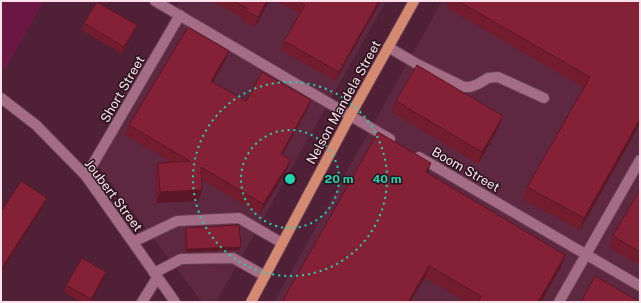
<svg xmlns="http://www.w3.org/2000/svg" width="641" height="303" font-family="'Public Sans',sans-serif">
	<rect width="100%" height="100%" fill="#502036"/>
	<g fill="#5e2841">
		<polygon points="180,1 386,1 216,302 202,302 92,158"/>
		<polygon points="442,1 640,1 640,302 274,302"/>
	</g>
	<polygon fill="#6a1743" points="1,1 44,1 6,68 1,66"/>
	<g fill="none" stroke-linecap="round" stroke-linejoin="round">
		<defs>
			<g id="minor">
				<polyline points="155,1 390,139"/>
				<polyline points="388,47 417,64 464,87 470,87 478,84 488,78 498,77 544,98"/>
				<polyline points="1,98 36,125 86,176 175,302"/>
				<polyline points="419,157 640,286"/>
				<polyline points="86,176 180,15"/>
				<polyline points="133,242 177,221 239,218 282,243"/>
				<polyline points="154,273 181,259 233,258 265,276"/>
				<polyline points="142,302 157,278"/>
				<polyline points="559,302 640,160"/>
			</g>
			<polyline id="major" points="251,302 350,116 414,1"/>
		</defs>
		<use href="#minor" stroke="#673f53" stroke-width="12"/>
		<use href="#major" stroke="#673f53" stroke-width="12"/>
		<use href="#minor" stroke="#a56d85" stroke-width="10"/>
		<use href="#major" stroke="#d48a71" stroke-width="10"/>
	</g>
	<g fill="#721c2e">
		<polygon points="212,1 269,1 255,27 242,21 243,18"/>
		<polygon points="277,1 381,1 335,81 281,50 284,41 300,14"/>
		<polygon points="449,1 640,1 640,124 580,230 522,199 527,187 584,88 447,8"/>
		<polygon points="84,23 137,25 134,32 122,54 82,30"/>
		<polygon points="225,61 213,82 246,101 307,110 282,155 287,170 260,214 202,180 198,201 156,203 155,173 158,163 171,162 125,135 129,125"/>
		<polygon points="396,101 499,127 478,164 392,112"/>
		<polygon points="431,163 427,173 565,255 561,267 541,302 466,302 425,278 282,302"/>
		<polygon points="640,189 640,266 609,247 613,236"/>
		<polygon points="186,228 239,250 186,252 185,232"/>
		<polygon points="104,279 91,302 81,302 64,292 66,285"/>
	</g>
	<g fill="#5c1726">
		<polygon points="267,1 269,1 255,27 258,17"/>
		<polygon points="379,1 381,1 335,81 339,72"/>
		<polygon points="137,25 134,32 122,54 124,47"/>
		<polygon points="229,51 225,61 208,91 211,81"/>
		<polygon points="311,100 307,110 277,164 281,154"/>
		<polygon points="503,116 499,127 478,164 482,152"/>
		<polygon points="640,119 640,124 580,230 584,218"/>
		<polygon points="291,160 287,170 260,214 263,204"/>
		<polygon points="431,163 427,175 426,172"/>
		<polygon points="202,190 198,201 156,203 160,192"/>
		<polygon points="47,198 43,207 1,273 1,269"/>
		<polygon points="241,247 239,250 186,252 187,249"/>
		<polygon points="565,255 561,267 541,302 538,302"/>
		<polygon points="429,266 425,278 410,302 408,302"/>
		<polygon points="106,272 104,279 91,302 90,302"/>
	</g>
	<g fill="#842136" stroke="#5c1726">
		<polygon points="233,1 267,1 258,17 246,11 247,8"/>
		<polygon points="298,1 379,1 339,72 284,41 305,5"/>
		<polygon points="458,1 640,1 640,119 584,218 527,187 590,77"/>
		<polygon points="97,2 137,25 124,47 84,23"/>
		<polygon points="188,27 229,51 211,81 246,101 262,72 311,100 281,154 291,160 263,204 201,167 202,190 160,192 158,163 190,161 129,125"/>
		<polygon points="417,65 503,116 482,152 396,101"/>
		<polygon points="378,132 431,163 426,172 565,255 538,302 478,302 481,296 429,266 408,302 282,302"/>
		<polygon points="21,181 47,198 1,269 1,212"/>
		<polygon points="640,189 640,252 613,236"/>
		<polygon points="239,225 241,247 187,249 186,228"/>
		<polygon points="82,258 106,272 91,299 66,285"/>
		<polygon points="595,276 640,302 581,302"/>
	</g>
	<g fill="none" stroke="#23d5af" stroke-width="2" stroke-dasharray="2 4">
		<circle cx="290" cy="179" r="49"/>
		<circle cx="290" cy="179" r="97"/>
	</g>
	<g text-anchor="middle" stroke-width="3" stroke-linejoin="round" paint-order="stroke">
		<g font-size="13" fill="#fce2eb" stroke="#28131c">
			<text transform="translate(122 89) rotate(-60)" y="5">Short Street</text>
			<text transform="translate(343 102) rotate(-61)" y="5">Nelson Mandela Street</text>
			<text transform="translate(466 169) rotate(30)" y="5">Boom Street</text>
			<text transform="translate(114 195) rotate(53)" y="5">Joubert Street</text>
		</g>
	</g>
	<circle cx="290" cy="179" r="6" fill="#23d5af" stroke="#28131c" stroke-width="2"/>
	<g font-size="12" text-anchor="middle" font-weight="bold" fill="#23d5af" stroke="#28131c" stroke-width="3" stroke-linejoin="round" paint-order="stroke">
		<text x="339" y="183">20 m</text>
		<text x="387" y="183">40 m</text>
	</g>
	<rect width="641" height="303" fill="none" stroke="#fce2eb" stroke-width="4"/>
</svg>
